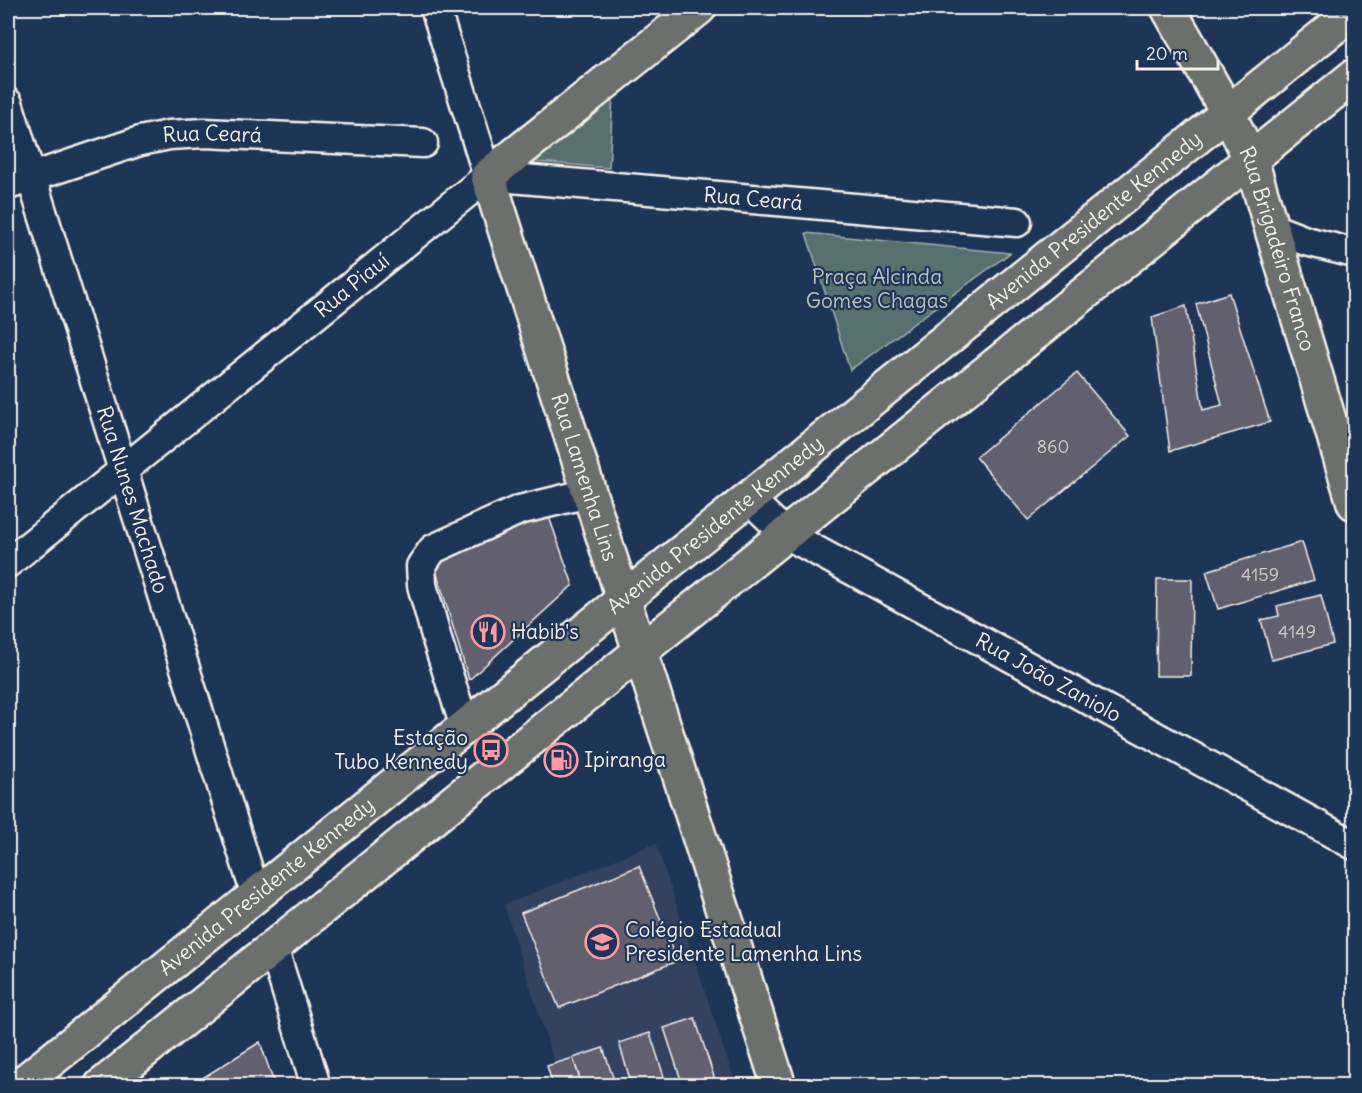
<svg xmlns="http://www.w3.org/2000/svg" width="1362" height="1093" font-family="Delius,sans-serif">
	<rect width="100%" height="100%" fill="#1d3557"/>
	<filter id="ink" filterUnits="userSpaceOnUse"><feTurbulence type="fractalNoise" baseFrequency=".0167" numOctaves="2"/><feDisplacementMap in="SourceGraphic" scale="12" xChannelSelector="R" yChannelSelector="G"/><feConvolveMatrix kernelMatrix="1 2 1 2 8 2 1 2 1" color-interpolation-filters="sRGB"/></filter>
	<g filter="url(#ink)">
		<polygon fill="#32425e" points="656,843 736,1085 553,1085 547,1066 554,1062 504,905"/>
		<g fill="#56706e" stroke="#a5b0ab" stroke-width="1.5">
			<polygon points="613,96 609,168 525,161"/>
			<polygon points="806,233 1010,253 850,370"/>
		</g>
		<g fill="#62606d" stroke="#f4f1e8" stroke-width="1.5">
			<polygon points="1229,293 1270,422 1170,451 1152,317 1186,306 1203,410 1222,405 1196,304"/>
			<polygon points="1077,373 1130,436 1028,520 976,457"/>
			<polygon points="548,514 573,585 469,680 434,564"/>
			<polygon points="1302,542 1314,580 1218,609 1206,571"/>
			<polygon points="1157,579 1192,579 1191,676 1156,676"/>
			<polygon points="1321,595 1333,644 1272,660 1261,620 1279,616 1277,606"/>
			<polygon points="639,866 677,961 559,1008 521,913"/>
			<polygon points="695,1018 717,1086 683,1086 664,1028"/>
			<polygon points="650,1033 667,1086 632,1086 619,1043"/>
			<polygon points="260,1042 275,1086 207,1086 204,1077"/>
			<polygon points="603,1048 616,1086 582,1086 573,1058"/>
			<polygon points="573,1058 582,1086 553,1086 547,1066"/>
		</g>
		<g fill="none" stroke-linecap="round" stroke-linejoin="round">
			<defs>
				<g id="minor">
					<polyline points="435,8 488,176"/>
					<path id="s1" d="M8 103 256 895"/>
					<path id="s2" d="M488 176 1017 222"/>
					<path id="s3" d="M8 185 140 141 169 135 205 133 423 143"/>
					<polyline points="1272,228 1306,241 1354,253"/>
					<path id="s4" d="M749 499 786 534 1354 845"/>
					<path id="s5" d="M8 563 488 176"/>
					<polyline points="465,727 438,643 422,585 421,566 433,549 519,510 589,493"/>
					<polyline points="273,947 316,1086"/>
				</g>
				<g id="major">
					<path id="s6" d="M699 8 488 176 779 1086"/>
					<path id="s7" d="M1168 8 1228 113 1251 160 1354 503"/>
					<path id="s8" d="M19 1086 1354 11"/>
					<polyline points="101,1086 1354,76"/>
				</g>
			</defs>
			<use href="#minor" stroke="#f4f1e8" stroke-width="33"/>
			<use href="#major" stroke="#f4f1e8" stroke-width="38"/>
			<use href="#minor" stroke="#1d3557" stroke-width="28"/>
			<use href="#major" stroke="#6c706d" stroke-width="33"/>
		</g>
	</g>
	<defs>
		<symbol id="restaurant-ring" viewBox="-11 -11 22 22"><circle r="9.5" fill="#1d3557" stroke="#ff9aa2" stroke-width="1.5"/><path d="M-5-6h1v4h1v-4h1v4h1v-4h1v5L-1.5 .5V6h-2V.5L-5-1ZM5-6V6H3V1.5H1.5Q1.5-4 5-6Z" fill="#ff9aa2"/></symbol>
		<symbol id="bus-ring" viewBox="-11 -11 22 22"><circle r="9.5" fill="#1d3557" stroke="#ff9aa2" stroke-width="1.5"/><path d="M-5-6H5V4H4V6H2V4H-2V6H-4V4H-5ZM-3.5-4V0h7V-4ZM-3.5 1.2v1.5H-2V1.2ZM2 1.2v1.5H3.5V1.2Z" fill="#ff9aa2"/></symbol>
		<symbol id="fuel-ring" viewBox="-11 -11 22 22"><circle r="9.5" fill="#1d3557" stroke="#ff9aa2" stroke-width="1.5"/><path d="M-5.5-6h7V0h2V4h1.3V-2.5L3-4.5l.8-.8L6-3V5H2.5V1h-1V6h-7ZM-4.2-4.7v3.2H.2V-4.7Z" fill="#ff9aa2"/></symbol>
		<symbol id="school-ring" viewBox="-11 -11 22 22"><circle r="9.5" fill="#1d3557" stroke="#ff9aa2" stroke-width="1.5"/><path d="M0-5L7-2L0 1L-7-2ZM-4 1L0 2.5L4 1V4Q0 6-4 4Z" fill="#ff9aa2"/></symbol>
	</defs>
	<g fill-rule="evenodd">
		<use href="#restaurant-ring" x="469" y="613" width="38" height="38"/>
		<use href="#bus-ring" x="472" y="731" width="38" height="38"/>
		<use href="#fuel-ring" x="542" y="741" width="38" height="38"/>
		<use href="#school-ring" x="583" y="923" width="38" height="38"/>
	</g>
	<g text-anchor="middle" stroke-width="4.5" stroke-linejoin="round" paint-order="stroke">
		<g font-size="18" fill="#d0cdc9">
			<text x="1053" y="453">860</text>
			<text x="1260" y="581">4159</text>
			<text x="1297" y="638">4149</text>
		</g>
		<g font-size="21" fill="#f4f1e8" stroke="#1d3557">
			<text dy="7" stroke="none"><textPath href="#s3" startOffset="212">Rua Ceará</textPath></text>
			<text dy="7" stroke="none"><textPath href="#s2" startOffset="266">Rua Ceará</textPath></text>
			<text dy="7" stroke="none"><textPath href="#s8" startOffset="1380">Avenida Presidente Kennedy</textPath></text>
			<text dy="7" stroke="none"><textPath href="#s7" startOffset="266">Rua Brigadeiro Franco</textPath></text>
			<text dy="7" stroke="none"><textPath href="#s5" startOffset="442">Rua Piauí</textPath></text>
			<text dy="7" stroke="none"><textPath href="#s6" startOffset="586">Rua Lamenha Lins</textPath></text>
			<text dy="7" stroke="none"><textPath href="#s1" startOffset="416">Rua Nunes Machado</textPath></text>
			<text dy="7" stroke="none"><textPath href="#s8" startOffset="894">Avenida Presidente Kennedy</textPath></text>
			<text dy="7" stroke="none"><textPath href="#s4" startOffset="350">Rua João Zaniolo</textPath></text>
			<text dy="7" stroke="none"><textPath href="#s8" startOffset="318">Avenida Presidente Kennedy</textPath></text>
		</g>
		<g font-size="21" fill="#bdc4bd" stroke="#1d3557">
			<text x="877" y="284">Praça Alcinda<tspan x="877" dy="24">Gomes Chagas</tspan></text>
		</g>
		<g font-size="21" fill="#f4f1e8" stroke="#1d3557" text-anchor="start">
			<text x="511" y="639">Habib's</text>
			<text x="468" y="745" text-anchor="end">Estação<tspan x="468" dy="24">Tubo Kennedy</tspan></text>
			<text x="584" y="767">Ipiranga</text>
			<text x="625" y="937">Colégio Estadual<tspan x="625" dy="24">Presidente Lamenha Lins</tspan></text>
		</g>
	</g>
	<rect width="1362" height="1093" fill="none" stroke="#1d3557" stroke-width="30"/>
	<rect x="15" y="15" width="1332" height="1063" fill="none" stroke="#f4f1e8" stroke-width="2" filter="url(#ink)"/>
	<path d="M1137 60v9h81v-9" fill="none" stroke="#f4f1e8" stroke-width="3"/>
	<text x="1146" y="60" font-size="18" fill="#f4f1e8" stroke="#1d3557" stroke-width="4.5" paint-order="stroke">20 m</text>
</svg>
